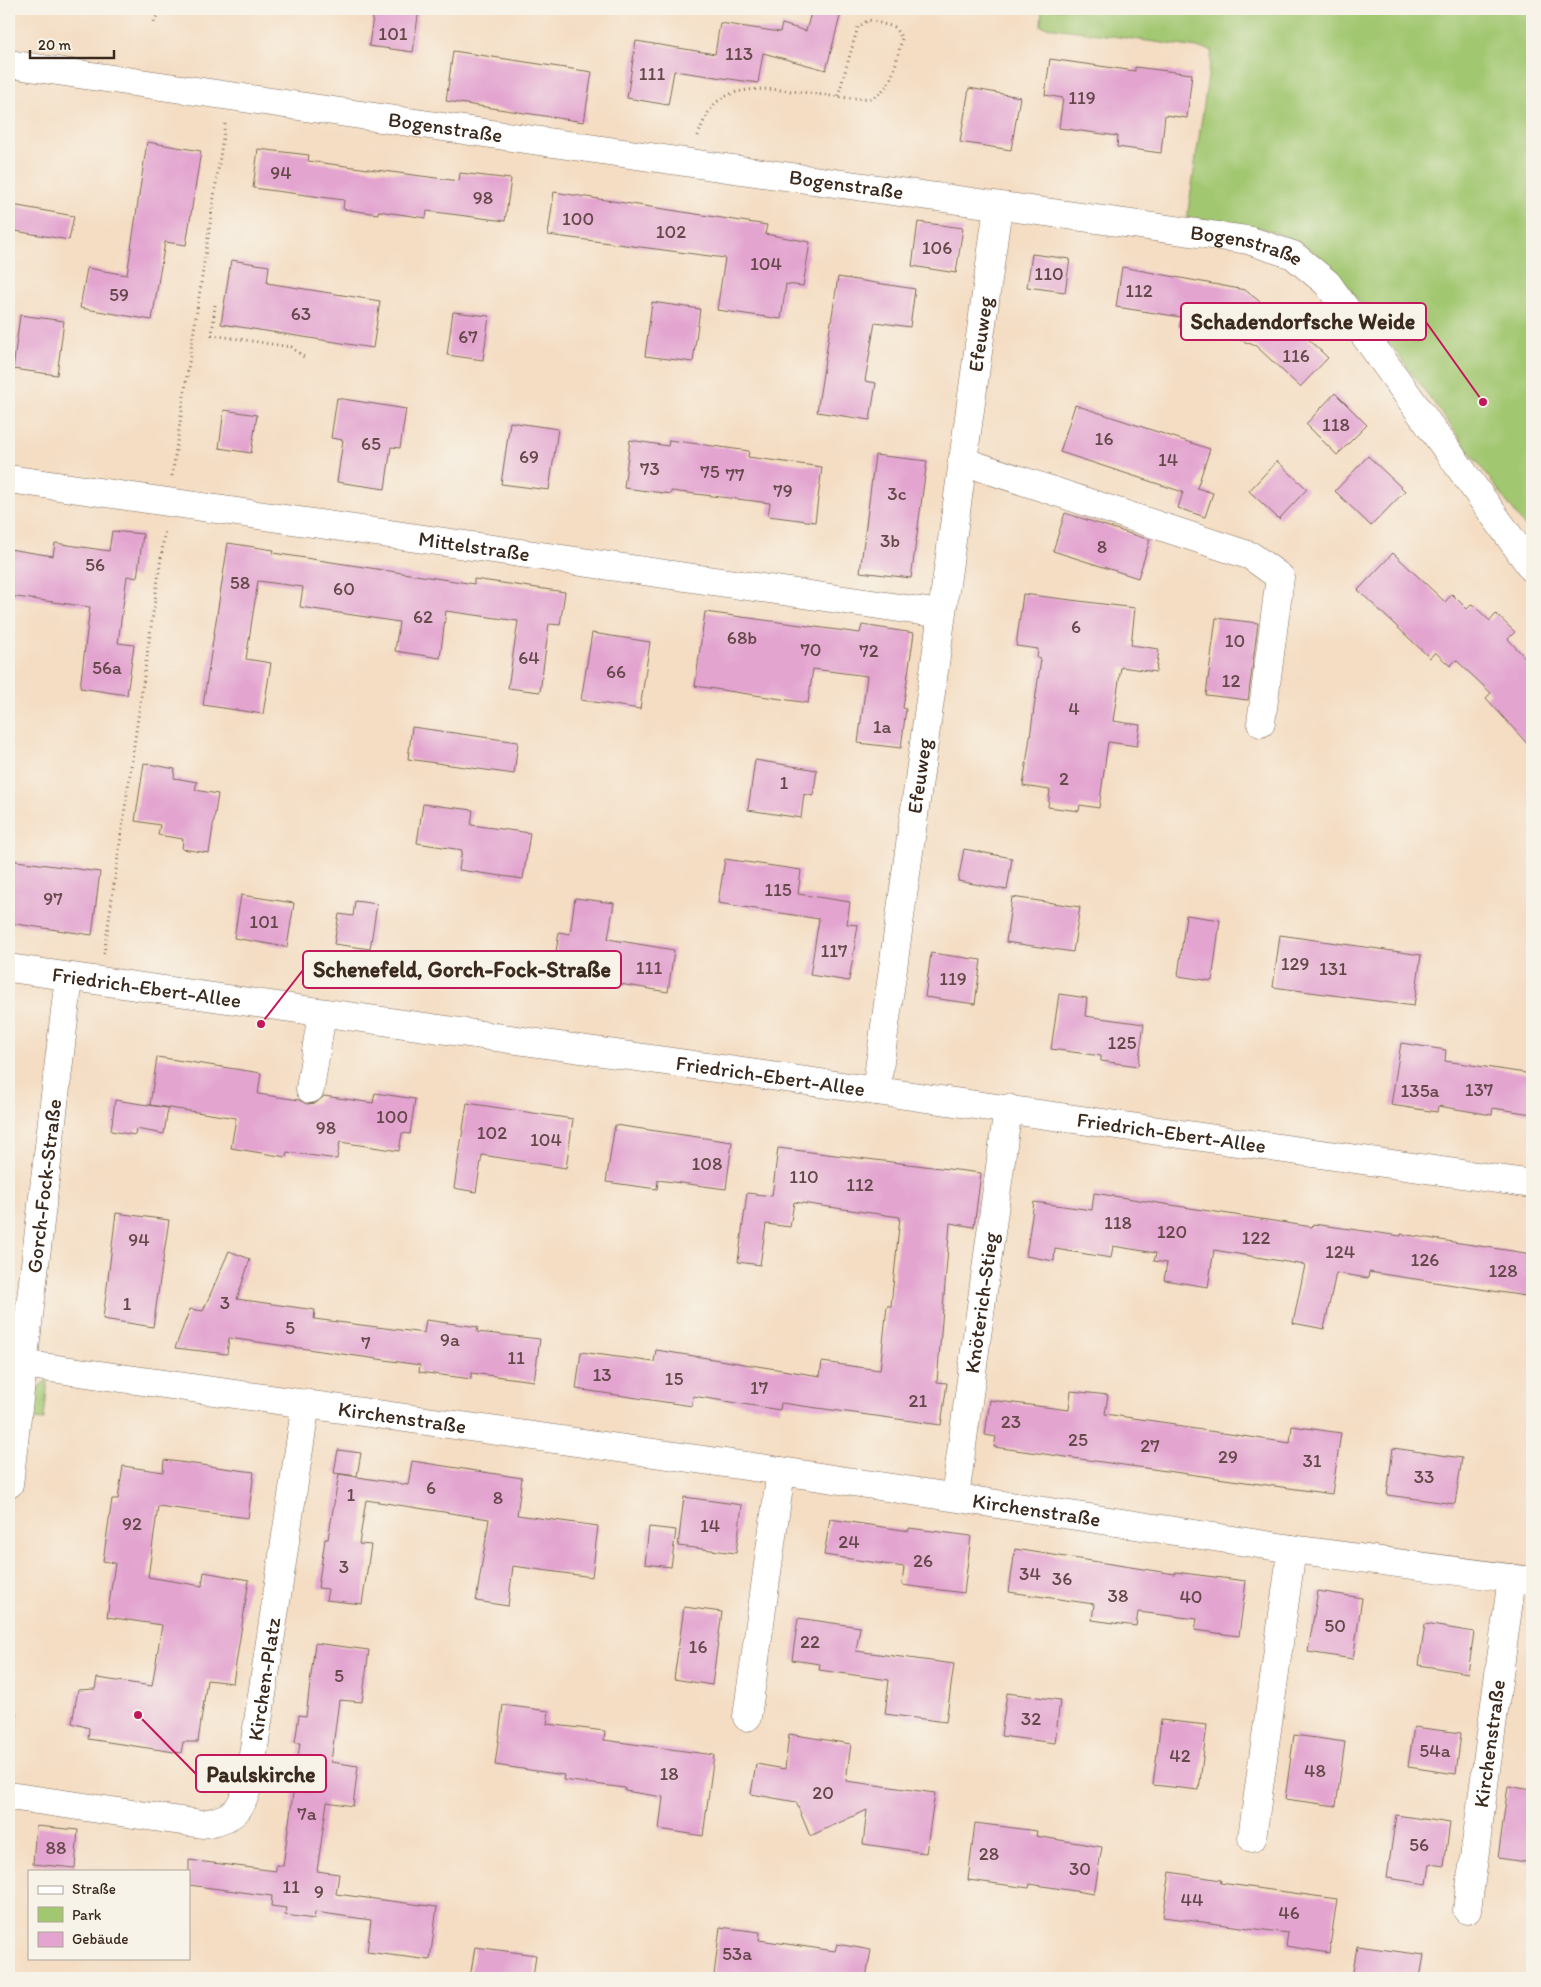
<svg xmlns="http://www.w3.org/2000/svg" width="1541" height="1987" font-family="Itim,sans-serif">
	<rect width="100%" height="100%" fill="#f7f3e8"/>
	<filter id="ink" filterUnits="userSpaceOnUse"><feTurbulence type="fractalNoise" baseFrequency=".02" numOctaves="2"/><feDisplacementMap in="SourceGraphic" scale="10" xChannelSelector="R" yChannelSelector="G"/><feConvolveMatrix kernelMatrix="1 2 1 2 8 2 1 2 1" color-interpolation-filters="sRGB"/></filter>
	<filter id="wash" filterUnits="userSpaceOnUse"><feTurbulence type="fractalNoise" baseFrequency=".0096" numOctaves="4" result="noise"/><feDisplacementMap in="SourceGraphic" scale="20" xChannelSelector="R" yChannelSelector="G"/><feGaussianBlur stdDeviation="1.12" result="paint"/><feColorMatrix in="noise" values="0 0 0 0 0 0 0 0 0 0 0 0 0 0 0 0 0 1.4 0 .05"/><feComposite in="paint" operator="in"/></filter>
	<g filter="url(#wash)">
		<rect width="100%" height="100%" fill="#f4ddc3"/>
		<g fill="#a2c771" stroke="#6e7848">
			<polygon points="1042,9 1532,9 1532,536 1335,269 1302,243 1262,228 1187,218 1212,50 1041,26"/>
			<path d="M48 1380 44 1420 23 1418C29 1402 32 1389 48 1380Z"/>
			<polygon points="9,1712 18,1713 12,1780 9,1778"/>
		</g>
		<g id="blocks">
			<g fill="#e3a4d0">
				<polygon points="374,9 419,9 413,52 369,46"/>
				<polygon points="812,9 842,9 826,70 763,53 758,83 674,71 668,105 627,98 636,41 715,54 720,23 780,32 782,24 806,31"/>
				<polygon points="453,51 592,72 584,122 446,101"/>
				<polygon points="1050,59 1135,71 1135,67 1192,74 1187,118 1165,115 1161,153 1117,147 1118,136 1059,128 1063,98 1045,95"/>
				<polygon points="969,88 1020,97 1011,150 960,142"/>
				<polygon points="147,142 201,151 186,245 165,242 152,320 80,308 87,268 127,275"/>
				<polygon points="258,149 309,155 308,161 459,181 460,173 511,179 505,221 427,211 426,218 378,211 378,214 343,209 344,200 253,188"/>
				<polygon points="554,192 767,225 765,234 810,242 803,286 786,284 781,319 717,310 725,258 548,235"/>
				<polygon points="12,205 74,216 69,240 9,230"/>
				<polygon points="918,222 963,228 956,273 912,266"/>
				<polygon points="1032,254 1070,259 1065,292 1027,287"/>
				<polygon points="231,260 269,266 267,283 380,301 373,348 221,324"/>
				<polygon points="1122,267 1245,290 1290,325 1292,323 1328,358 1300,387 1256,346 1235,338 1179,327 1181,317 1116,307"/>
				<polygon points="838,277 915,289 910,327 875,322 865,381 876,383 870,420 817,412"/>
				<polygon points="652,302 700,309 693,362 645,356"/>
				<polygon points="453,312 489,316 483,360 447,355"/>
				<polygon points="20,315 64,321 57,375 13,369"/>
				<polygon points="1335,393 1367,425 1337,455 1306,424"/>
				<polygon points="337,398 406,409 400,448 391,447 385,489 337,482 343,440 331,438"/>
				<polygon points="1075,405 1210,449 1197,488 1213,493 1205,517 1178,508 1183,492 1060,452"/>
				<polygon points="224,410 257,415 251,453 219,448"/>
				<polygon points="510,422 558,429 549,490 501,484"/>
				<polygon points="630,440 668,446 669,440 749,451 748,457 822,467 815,522 768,516 770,503 671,491 671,494 624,488"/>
				<polygon points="875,455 927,461 911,578 860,572"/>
				<polygon points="1368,456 1405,491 1371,526 1335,491"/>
				<polygon points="1277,461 1307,489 1279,519 1249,491"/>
				<polygon points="1065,513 1150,540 1138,578 1053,551"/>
				<polygon points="112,531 143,534 137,578 127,576 118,643 134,645 127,695 80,688 90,607 9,596 9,549 53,556 55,543 109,551"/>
				<polygon points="228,543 274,550 273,553 474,584 474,579 565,592 560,625 549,624 540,692 508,688 518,621 446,611 440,658 395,651 399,622 300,607 303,587 258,581 246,659 271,663 263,714 203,705"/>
				<polygon points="1393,553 1445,602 1452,594 1467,609 1472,604 1490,621 1496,614 1515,632 1508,639 1532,665 1532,749 1486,698 1491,693 1456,660 1450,666 1435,652 1430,658 1358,590"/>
				<polygon points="1023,594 1135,608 1131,645 1159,649 1156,672 1121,667 1113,721 1140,725 1137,746 1108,742 1099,808 1080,805 1079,811 1048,807 1050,790 1023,786 1041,659 1037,658 1038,649 1016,646"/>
				<polygon points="705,612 860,633 862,625 914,633 903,708 906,709 901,748 858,743 867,676 813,669 808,703 695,686"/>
				<polygon points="1216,618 1258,623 1248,700 1206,695"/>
				<polygon points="592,633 650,642 640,709 581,700"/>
				<polygon points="412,727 518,742 514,774 408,759"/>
				<polygon points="755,760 817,770 813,796 804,794 801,818 748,810"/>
				<polygon points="144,763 175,769 174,778 197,782 195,790 218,794 209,853 182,849 183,839 158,835 160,825 135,821"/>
				<polygon points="423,804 473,810 471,825 530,833 523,879 459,870 462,850 417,843"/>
				<polygon points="964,849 1012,858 1007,890 958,881"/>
				<polygon points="725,859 801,870 798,894 850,902 847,924 858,925 849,981 810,975 819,919 718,903"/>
				<polygon points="9,860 100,872 92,935 9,923"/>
				<polygon points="241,895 294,903 287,947 234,938"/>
				<polygon points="1012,897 1080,907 1073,952 1006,942"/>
				<polygon points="575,898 614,903 608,939 674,950 668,992 602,981 602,985 552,978 559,932 570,934"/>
				<polygon points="355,901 377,904 370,949 334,944 339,914 353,916"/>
				<polygon points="1186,915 1220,920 1212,981 1178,976"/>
				<polygon points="1280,935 1421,955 1414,1006 1273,987"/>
				<polygon points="931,953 981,960 975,1004 925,997"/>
				<polygon points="1059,994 1087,998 1085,1016 1144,1024 1138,1066 1101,1061 1101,1056 1051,1049"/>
				<polygon points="1401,1043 1446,1050 1445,1061 1532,1074 1532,1114 1493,1108 1492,1115 1438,1106 1437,1112 1391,1105"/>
				<polygon points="157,1057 261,1073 258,1094 299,1100 307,1104 316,1103 324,1096 373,1103 375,1093 415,1099 410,1134 402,1133 399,1151 340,1142 337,1159 287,1152 286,1157 231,1148 236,1118 150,1105"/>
				<polygon points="115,1100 168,1108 164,1134 136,1129 135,1135 111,1131"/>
				<polygon points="467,1103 573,1119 566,1168 482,1155 476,1192 454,1188"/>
				<polygon points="615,1125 732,1142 726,1189 658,1180 657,1189 606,1182"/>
				<polygon points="778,1148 981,1173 974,1227 950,1223 937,1382 947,1383 941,1425 781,1403 780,1410 693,1396 692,1406 576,1389 581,1352 654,1362 656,1350 820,1376 822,1362 880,1370 887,1306 891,1306 900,1217 794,1202 790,1227 766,1224 760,1265 738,1262 747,1193 772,1196"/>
				<polygon points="1094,1193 1312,1227 1313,1224 1401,1236 1401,1234 1532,1254 1532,1297 1369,1272 1368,1278 1336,1273 1324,1329 1293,1323 1305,1265 1214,1250 1208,1287 1164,1280 1167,1263 1154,1261 1156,1253 1113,1246 1111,1258 1055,1249 1054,1261 1026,1256 1034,1202 1092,1210"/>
				<polygon points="116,1213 169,1220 153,1327 103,1319"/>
				<polygon points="229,1251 250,1259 237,1299 315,1310 314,1319 424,1333 426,1320 478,1327 477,1332 540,1339 534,1381 471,1373 471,1379 419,1372 420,1365 229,1338 227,1354 175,1348 190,1309 203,1311"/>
				<polygon points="1071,1391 1108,1395 1105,1414 1175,1424 1175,1426 1290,1443 1292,1426 1341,1433 1332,1494 994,1447 996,1437 985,1435 990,1400 1069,1410"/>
				<polygon points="1393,1448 1462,1458 1455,1504 1387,1495"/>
				<polygon points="338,1450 361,1453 357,1476 334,1473"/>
				<polygon points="164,1460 254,1472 248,1518 158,1506 148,1577 202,1586 204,1572 249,1580 233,1683 207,1680 198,1742 183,1742 181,1753 88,1739 89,1728 72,1723 78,1690 95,1689 97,1678 152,1686 162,1625 107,1617 115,1563 103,1561 112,1499 118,1499 123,1466 163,1472"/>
				<polygon points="412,1461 522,1478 517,1515 598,1526 592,1577 513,1566 508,1606 476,1601 489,1519 366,1500 359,1544 371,1545 362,1604 326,1600 328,1589 318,1588 325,1539 328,1539 339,1474 408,1485"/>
				<polygon points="684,1497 742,1505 736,1553 678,1546"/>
				<polygon points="830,1519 909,1531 909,1528 971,1536 964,1593 902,1585 904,1567 824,1555"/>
				<polygon points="649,1527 676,1530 671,1567 645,1564"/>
				<polygon points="1015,1549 1175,1574 1175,1572 1246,1581 1239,1636 1195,1630 1197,1619 1138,1612 1136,1626 1092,1620 1094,1604 1009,1592"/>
				<polygon points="1318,1591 1362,1598 1353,1659 1308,1652"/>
				<polygon points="684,1607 722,1612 712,1685 674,1679"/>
				<polygon points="798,1618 860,1627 856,1651 954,1664 946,1722 885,1714 889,1680 819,1670 820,1664 792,1660"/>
				<polygon points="1425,1624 1474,1632 1468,1673 1419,1665"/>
				<polygon points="315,1643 369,1650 362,1702 339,1700 331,1762 358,1766 353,1806 327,1802 317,1871 339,1874 336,1894 437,1907 430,1960 367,1952 371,1920 315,1912 314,1919 285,1915 286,1908 271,1906 272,1896 189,1885 189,1860 276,1871 276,1865 283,1866 300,1743 295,1743 299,1715 306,1716"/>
				<polygon points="1007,1693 1060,1700 1055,1743 1001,1736"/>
				<polygon points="503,1705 549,1711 547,1724 605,1731 604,1740 714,1755 703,1836 659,1829 663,1797 625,1791 625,1788 563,1780 564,1775 495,1765"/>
				<polygon points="1161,1720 1207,1725 1199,1790 1153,1785"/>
				<polygon points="1414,1727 1461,1733 1456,1774 1408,1767"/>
				<polygon points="789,1734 851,1744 846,1781 935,1793 926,1853 863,1844 867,1810 810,1836 796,1802 751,1794 756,1764 785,1769"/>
				<polygon points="1294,1735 1345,1742 1336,1806 1285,1799"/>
				<polygon points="1508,1786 1532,1790 1532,1863 1498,1858"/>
				<polygon points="1396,1815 1450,1823 1444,1866 1430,1864 1427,1884 1387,1878"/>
				<polygon points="975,1823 1037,1831 1036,1836 1102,1847 1094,1894 1030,1884 1029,1888 968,1880"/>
				<polygon points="36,1826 78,1830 75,1868 33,1864"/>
				<polygon points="1170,1872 1221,1880 1220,1883 1337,1899 1329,1953 1286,1946 1288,1933 1163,1917"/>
				<polygon points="720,1927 760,1932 759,1940 835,1951 837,1944 871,1950 866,1978 737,1978 714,1975"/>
				<polygon points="1357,1946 1424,1955 1420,1978 1352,1978"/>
				<polygon points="475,1947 536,1955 533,1978 470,1978"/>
			</g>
		</g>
	</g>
	<g filter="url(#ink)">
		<use href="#blocks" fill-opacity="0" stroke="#7c6958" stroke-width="1"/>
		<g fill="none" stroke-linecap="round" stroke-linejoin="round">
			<defs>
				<g id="minor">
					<path id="s1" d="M9 64 719 167 1248 240 1293 255 1327 283 1532 568"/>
					<polyline points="962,461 1251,556 1280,577 1261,723"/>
					<path id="s2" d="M9 479 941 614"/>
					<path id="s3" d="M9 968 1532 1184"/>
					<polyline points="310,1089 322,1013"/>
					<path id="s4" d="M876 1091 998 207"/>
					<path id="s5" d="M22 1364 781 1471 1292 1549 1532 1581"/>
					<path id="s6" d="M9 1484 69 977"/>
					<path id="s7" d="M955 1497 1008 1108"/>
					<polyline points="747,1717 781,1471"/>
					<path id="s8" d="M9 1796 202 1824C234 1819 242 1811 249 1781L306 1403"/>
					<polyline points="1252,1838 1292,1549"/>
					<path id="s9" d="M1467 1910 1512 1578"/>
				</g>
			</defs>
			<use href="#minor" stroke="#7c6958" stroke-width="29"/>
			<g stroke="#7c6958" stroke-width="3" stroke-dasharray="1 4" stroke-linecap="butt">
				<polyline points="154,22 160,9"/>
				<path d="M698 136C702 125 707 111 716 103 747 73 830 102 869 98 874 98 882 92 885 88 894 79 899 50 902 38L894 27 869 20 858 27 838 96"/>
				<polyline points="215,305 212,335 291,347 304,357"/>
				<polyline points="172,476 225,124"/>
				<polyline points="104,954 165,530"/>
			</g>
			<use href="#minor" stroke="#fff" stroke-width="28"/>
		</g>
	</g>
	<g text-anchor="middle" stroke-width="4" stroke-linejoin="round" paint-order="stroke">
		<g font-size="19" fill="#65484a">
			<text x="393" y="40">101</text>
			<text x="739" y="60">113</text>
			<text x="652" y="80">111</text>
			<text x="1082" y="104">119</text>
			<text x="281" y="179">94</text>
			<text x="483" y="204">98</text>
			<text x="578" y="225">100</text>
			<text x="671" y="238">102</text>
			<text x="937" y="254">106</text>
			<text x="766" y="270">104</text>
			<text x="1049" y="280">110</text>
			<text x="1139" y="297">112</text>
			<text x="119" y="301">59</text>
			<text x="301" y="320">63</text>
			<text x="468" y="343">67</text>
			<text x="1296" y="362">116</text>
			<text x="1336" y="431">118</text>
			<text x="1104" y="445">16</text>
			<text x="371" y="450">65</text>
			<text x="529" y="463">69</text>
			<text x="1168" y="466">14</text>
			<text x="650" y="475">73</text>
			<text x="710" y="478">75</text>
			<text x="735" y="481">77</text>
			<text x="783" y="497">79</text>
			<text x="897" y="500">3c</text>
			<text x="890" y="547">3b</text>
			<text x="1102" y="553">8</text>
			<text x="95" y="571">56</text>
			<text x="240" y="589">58</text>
			<text x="344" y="595">60</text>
			<text x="423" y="623">62</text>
			<text x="1076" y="633">6</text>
			<text x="742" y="644">68b</text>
			<text x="1235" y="647">10</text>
			<text x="811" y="656">70</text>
			<text x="869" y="657">72</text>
			<text x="529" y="664">64</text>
			<text x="107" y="674">56a</text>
			<text x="616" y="678">66</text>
			<text x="1231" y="687">12</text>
			<text x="1074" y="715">4</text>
			<text x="882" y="733">1a</text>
			<text x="1064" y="785">2</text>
			<text x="784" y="789">1</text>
			<text x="778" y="896">115</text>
			<text x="53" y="905">97</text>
			<text x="264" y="928">101</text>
			<text x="834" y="957">117</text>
			<text x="1295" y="970">129</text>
			<text x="649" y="974">111</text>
			<text x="1333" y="975">131</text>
			<text x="953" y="985">119</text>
			<text x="1122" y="1049">125</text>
			<text x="1479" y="1096">137</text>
			<text x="1420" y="1097">135a</text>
			<text x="392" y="1123">100</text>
			<text x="326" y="1134">98</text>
			<text x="492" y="1139">102</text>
			<text x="546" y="1146">104</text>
			<text x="707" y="1170">108</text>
			<text x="804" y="1183">110</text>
			<text x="860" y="1191">112</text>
			<text x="1118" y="1229">118</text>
			<text x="1172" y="1238">120</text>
			<text x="1256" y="1244">122</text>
			<text x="139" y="1246">94</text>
			<text x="1340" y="1258">124</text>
			<text x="1425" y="1266">126</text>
			<text x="1503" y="1277">128</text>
			<text x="225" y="1309">3</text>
			<text x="127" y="1310">1</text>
			<text x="290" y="1334">5</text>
			<text x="450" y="1346">9a</text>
			<text x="366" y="1349">7</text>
			<text x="516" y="1364">11</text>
			<text x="602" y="1381">13</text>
			<text x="674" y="1385">15</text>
			<text x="759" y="1394">17</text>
			<text x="918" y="1407">21</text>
			<text x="1011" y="1428">23</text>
			<text x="1078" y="1446">25</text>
			<text x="1150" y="1452">27</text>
			<text x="1228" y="1463">29</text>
			<text x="1312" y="1467">31</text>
			<text x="1424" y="1483">33</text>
			<text x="431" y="1494">6</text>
			<text x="351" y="1501">1</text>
			<text x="498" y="1504">8</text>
			<text x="132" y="1530">92</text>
			<text x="710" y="1532">14</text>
			<text x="849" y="1548">24</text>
			<text x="923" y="1567">26</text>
			<text x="344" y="1573">3</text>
			<text x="1030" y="1580">34</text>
			<text x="1062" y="1585">36</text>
			<text x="1118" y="1602">38</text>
			<text x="1191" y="1603">40</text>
			<text x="1335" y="1632">50</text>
			<text x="810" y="1648">22</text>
			<text x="698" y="1653">16</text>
			<text x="339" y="1682">5</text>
			<text x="1031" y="1725">32</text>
			<text x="1435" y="1757">54a</text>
			<text x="1180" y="1762">42</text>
			<text x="1315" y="1777">48</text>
			<text x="669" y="1780">18</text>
			<text x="823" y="1799">20</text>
			<text x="307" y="1820">7a</text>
			<text x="1419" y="1851">56</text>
			<text x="56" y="1854">88</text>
			<text x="989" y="1860">28</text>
			<text x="1080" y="1875">30</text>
			<text x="291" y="1893">11</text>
			<text x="319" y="1898">9</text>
			<text x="1192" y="1906">44</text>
			<text x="1289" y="1919">46</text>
			<text x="737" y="1960">53a</text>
		</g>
		<g font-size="21" fill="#3b2a1e" stroke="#f7f3e8">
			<text dy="7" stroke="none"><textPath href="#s1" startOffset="441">Bogenstraße</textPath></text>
			<text dy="7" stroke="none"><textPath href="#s1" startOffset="846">Bogenstraße</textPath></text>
			<text dy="7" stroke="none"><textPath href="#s1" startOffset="1251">Bogenstraße</textPath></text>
			<text dy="7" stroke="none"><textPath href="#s4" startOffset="764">Efeuweg</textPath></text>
			<text dy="7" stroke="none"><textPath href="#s2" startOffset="470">Mittelstraße</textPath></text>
			<text dy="7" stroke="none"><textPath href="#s4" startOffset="318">Efeuweg</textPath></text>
			<text dy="7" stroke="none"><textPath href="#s3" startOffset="139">Friedrich-Ebert-Allee</textPath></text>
			<text dy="7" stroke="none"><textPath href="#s3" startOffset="769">Friedrich-Ebert-Allee</textPath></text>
			<text dy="7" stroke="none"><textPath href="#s3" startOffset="1174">Friedrich-Ebert-Allee</textPath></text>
			<text dy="7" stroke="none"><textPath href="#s6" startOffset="300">Gorch-Fock-Straße</textPath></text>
			<text dy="7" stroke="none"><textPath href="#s7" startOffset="196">Knöterich-Stieg</textPath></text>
			<text dy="7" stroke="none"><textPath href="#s5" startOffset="384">Kirchenstraße</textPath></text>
			<text dy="7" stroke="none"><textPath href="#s5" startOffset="1025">Kirchenstraße</textPath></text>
			<text dy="7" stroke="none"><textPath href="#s8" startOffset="368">Kirchen-Platz</textPath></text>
			<text dy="7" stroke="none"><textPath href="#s9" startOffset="168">Kirchenstraße</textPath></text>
		</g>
	</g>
	<path fill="none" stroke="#c2185b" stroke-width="2" d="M1483 402L1426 322M261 1024L303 970M138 1715L196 1774"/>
	<g fill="#c2185b" stroke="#f7f3e8" stroke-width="2">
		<circle cx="1483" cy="402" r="5"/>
		<circle cx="261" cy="1024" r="5"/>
		<circle cx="138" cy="1715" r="5"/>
	</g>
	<g fill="#f7f3e8" stroke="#c2185b" stroke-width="2">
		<rect x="1181" y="303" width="245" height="37" rx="5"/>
		<rect x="303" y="951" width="318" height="37" rx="5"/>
		<rect x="196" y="1755" width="130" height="37" rx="5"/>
	</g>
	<g font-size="22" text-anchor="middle" font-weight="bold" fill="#3b2a1e">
		<text x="1303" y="329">Schadendorfsche Weide</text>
		<text x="462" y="977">Schenefeld, Gorch-Fock-Straße</text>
		<text x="261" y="1782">Paulskirche</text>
	</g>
	<rect width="1541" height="1987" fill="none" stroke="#f7f3e8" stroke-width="30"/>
	<rect x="28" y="1870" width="162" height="90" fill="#f7f3e8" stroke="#aca397"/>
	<rect x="38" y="1886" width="25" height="8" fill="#ffffff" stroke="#aca397"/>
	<text x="72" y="1894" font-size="15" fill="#3b2a1e">Straße</text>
	<rect x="38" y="1907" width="25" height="15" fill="#a2c771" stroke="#aca397"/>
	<text x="72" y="1920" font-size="15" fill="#3b2a1e">Park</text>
	<rect x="38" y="1932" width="25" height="15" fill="#e3a4d0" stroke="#aca397"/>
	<text x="72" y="1944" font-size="15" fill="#3b2a1e">Gebäude</text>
	<path d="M30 50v8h84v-8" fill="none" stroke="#3b2a1e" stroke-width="2.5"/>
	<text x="38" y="50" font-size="15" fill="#3b2a1e" stroke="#f7f3e8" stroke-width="4" paint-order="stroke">20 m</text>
</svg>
